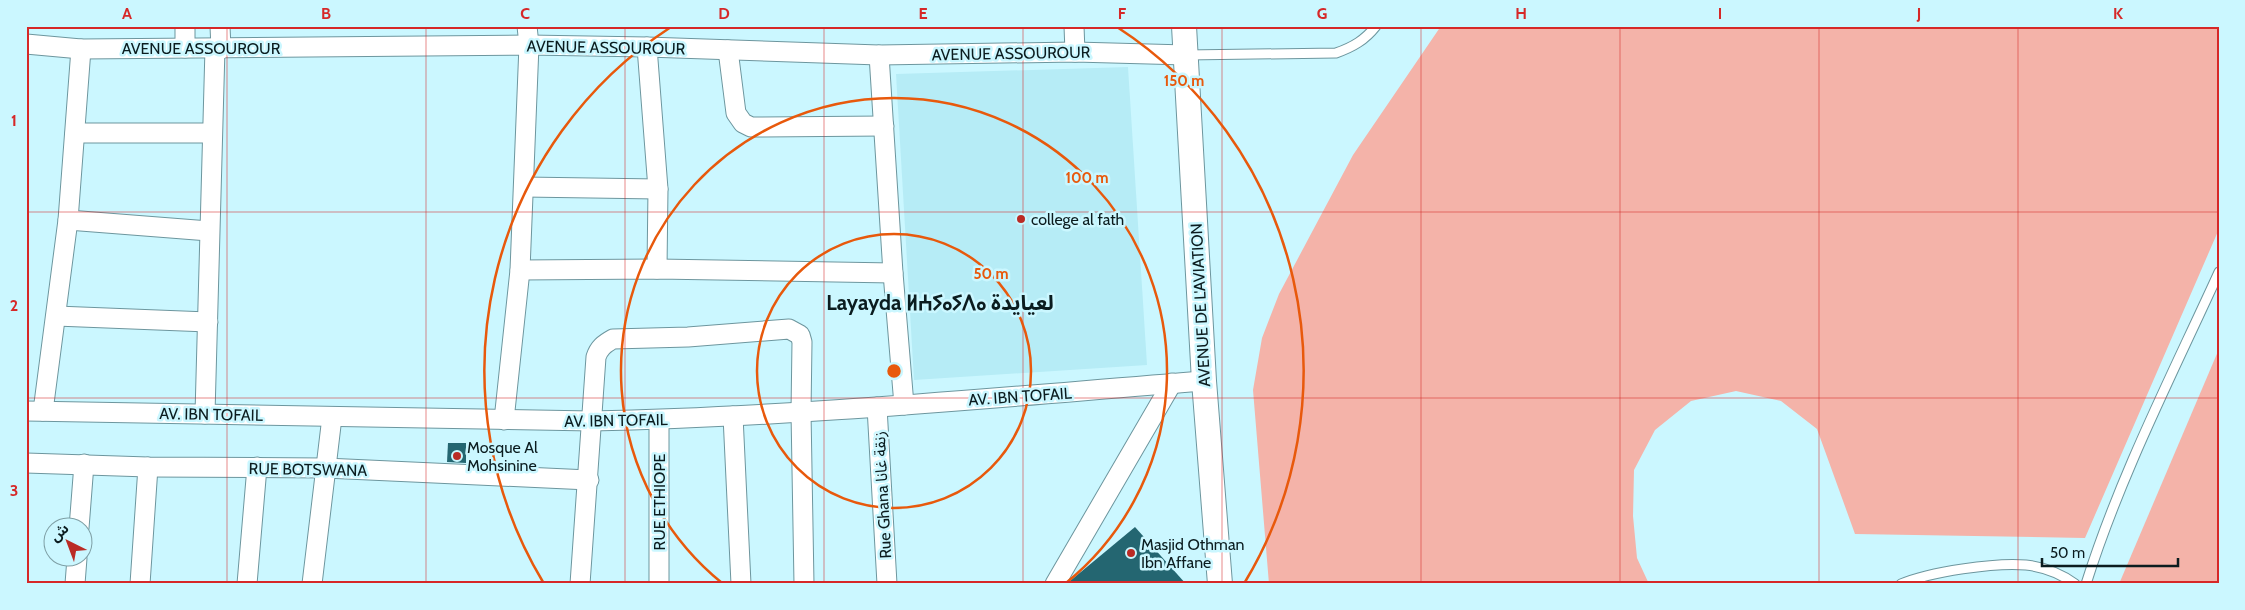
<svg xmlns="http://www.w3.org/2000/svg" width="2245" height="610" font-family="Cabin,'Noto Sans Arabic','Noto Sans Tifinagh',sans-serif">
	<rect width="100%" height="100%" fill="#cbf7ff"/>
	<polygon fill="#b6ecf6" points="1128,67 1147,365 914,380 896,74"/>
	<g fill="#f4b3a9">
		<polygon points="1441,26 2219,26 2219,229 2085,538 1855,534 1817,429 1781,401 1736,391 1691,401 1655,430 1634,470 1633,516 1637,558 1649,584 1269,584 1253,390 1262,338 1279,294 1353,155"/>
		<polygon points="2219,349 2219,584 2119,584"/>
	</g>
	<g fill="#246671">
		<polygon points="448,443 466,443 466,463 447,462"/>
		<polygon points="1135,527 1186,584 1068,584 1070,581"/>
	</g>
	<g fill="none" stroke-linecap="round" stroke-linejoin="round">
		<defs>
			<g id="service">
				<path d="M1186 55 1336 53C1353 47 1365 40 1376 26"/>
				<path d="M1901 584C1929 572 1996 562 2026 565 2044 567 2060 573 2075 584"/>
				<path d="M2086 584C2120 476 2172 375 2219 272"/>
			</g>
			<g id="minor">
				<polyline points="185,26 185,48"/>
				<polyline points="220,26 221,49"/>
				<polyline points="1074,26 1075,52"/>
				<polyline points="26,44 81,49 529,45 647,47 879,55 1075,52 1186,55"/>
				<polyline points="647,47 658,189 657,269"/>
				<polyline points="728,50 736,113 743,123 751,127 884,126"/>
				<polyline points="879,55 893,273 904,405"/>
				<polyline points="75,133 212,133"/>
				<polyline points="524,187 658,189"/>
				<polyline points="68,220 209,231"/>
				<polyline points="520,270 657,269 893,273"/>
				<polyline points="56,316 208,322"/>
				<polyline points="877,407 887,584"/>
				<path d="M26 411 592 421C796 417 1000 397 1204 381"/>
				<polyline points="43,411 68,220 81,49"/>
				<polyline points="205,414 215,48"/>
				<polyline points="733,416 741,584"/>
				<polyline points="504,420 520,270 529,45 527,26"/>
				<polyline points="26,463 148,467 325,468 589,480"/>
				<polyline points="79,528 84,464"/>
				<polyline points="75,584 77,558"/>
				<polyline points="140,584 148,467"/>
				<polyline points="247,584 257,467"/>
				<polyline points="312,584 332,417"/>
				<path d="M580 584 596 357C599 348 604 344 613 339L688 337 789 329 800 335 802 342 801 412 804 584"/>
				<polyline points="659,584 659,420"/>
				<polyline points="1055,584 1172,383"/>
			</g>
			<polyline id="tertiary" points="1184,26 1204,381 1220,584"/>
		</defs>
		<use href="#service" stroke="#6d969e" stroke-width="11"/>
		<use href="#minor" stroke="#6d969e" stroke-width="21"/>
		<use href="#tertiary" stroke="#6d969e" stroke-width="26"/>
		<use href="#service" stroke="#fff" stroke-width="9"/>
		<use href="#minor" stroke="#fff" stroke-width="19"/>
		<use href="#tertiary" stroke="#fff" stroke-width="24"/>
	</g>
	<path fill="none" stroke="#d62828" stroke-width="1" stroke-opacity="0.55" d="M227 26V584M426 26V584M625 26V584M824 26V584M1023 26V584M1222 26V584M1421 26V584M1620 26V584M1819 26V584M2018 26V584M26 212H2219M26 398H2219"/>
	<g fill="none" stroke="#e8590c" stroke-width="2.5">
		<circle cx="894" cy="371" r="137"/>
		<path d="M722 583A273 273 0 1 1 1066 583"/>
		<path d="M543 582A410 410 0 0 1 671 27M1117 27A410 410 0 0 1 1245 582"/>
	</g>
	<g fill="#ba2b25" stroke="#cbf7ff" stroke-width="2">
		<circle cx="1021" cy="219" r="5"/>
		<circle cx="457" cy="456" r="5"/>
		<circle cx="1131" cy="553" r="5"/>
	</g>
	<g text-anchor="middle" stroke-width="5" stroke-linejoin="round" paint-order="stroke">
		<g font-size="16" fill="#0b1c1f" stroke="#cbf7ff">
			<text transform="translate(606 47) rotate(1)" y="6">AVENUE ASSOUROUR</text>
			<text x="201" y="54">AVENUE ASSOUROUR</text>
			<text transform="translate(1011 53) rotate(-1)" y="6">AVENUE ASSOUROUR</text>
			<text transform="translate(1200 305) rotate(-93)" y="6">AVENUE DE L'AVIATION</text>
			<text transform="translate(1020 396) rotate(-4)" y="6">AV. IBN TOFAIL</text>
			<text transform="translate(211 414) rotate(1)" y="6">AV. IBN TOFAIL</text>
			<text transform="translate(616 420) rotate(-1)" y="6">AV. IBN TOFAIL</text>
			<text transform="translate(308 469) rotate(1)" y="6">RUE BOTSWANA</text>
			<text transform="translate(882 495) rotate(-93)" y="6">Rue Ghana زنقة غانا</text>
			<text transform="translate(659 502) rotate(-90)" y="6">RUE ETHIOPE</text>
		</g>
		<g font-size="16" fill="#0b1c1f" stroke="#cbf7ff" text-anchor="start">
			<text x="1031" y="225">college al fath</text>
			<text x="467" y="453">Mosque Al<tspan x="467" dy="18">Mohsinine</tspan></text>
			<text x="1141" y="550">Masjid Othman<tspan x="1141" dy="18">Ibn Affane</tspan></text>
		</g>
		<g font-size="21" font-weight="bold" fill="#0b1c1f" stroke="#cbf7ff">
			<text x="940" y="310">Layayda ⵍⵄⵢⴰⵢⴷⴰ لعيايدة</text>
		</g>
	</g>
	<circle cx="894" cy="371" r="8" fill="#e8590c" stroke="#cbf7ff" stroke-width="2.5"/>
	<g font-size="15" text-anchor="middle" font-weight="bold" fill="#e8590c" stroke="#cbf7ff" stroke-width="5" stroke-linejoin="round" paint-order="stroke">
		<text x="1184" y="86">150 m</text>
		<text x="1087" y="183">100 m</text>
		<text x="991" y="279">50 m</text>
	</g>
	<rect width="2245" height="610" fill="none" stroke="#cbf7ff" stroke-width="55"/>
	<g transform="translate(68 542) rotate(318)"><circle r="24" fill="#cbf7ff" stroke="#7e9fa5"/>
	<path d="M0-4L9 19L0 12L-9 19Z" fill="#ba2b25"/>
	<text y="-8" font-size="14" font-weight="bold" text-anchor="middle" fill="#0b1c1f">ش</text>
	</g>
	<path d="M2042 558v8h136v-8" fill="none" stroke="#0b1c1f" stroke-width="2.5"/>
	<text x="2050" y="558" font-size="15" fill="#0b1c1f" stroke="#cbf7ff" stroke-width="4" paint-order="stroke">50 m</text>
	<rect x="28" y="28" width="2190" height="554" fill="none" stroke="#d62828" stroke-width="2"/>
	<g font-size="16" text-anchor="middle" font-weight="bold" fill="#d62828">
		<text x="127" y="19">A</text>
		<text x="326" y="19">B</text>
		<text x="525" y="19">C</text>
		<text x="724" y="19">D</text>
		<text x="923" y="19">E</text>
		<text x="1122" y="19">F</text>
		<text x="1322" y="19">G</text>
		<text x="1521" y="19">H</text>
		<text x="1720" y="19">I</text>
		<text x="1919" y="19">J</text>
		<text x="2118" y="19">K</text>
		<text x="14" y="126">1</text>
		<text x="14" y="311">2</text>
		<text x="14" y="496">3</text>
	</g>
</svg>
